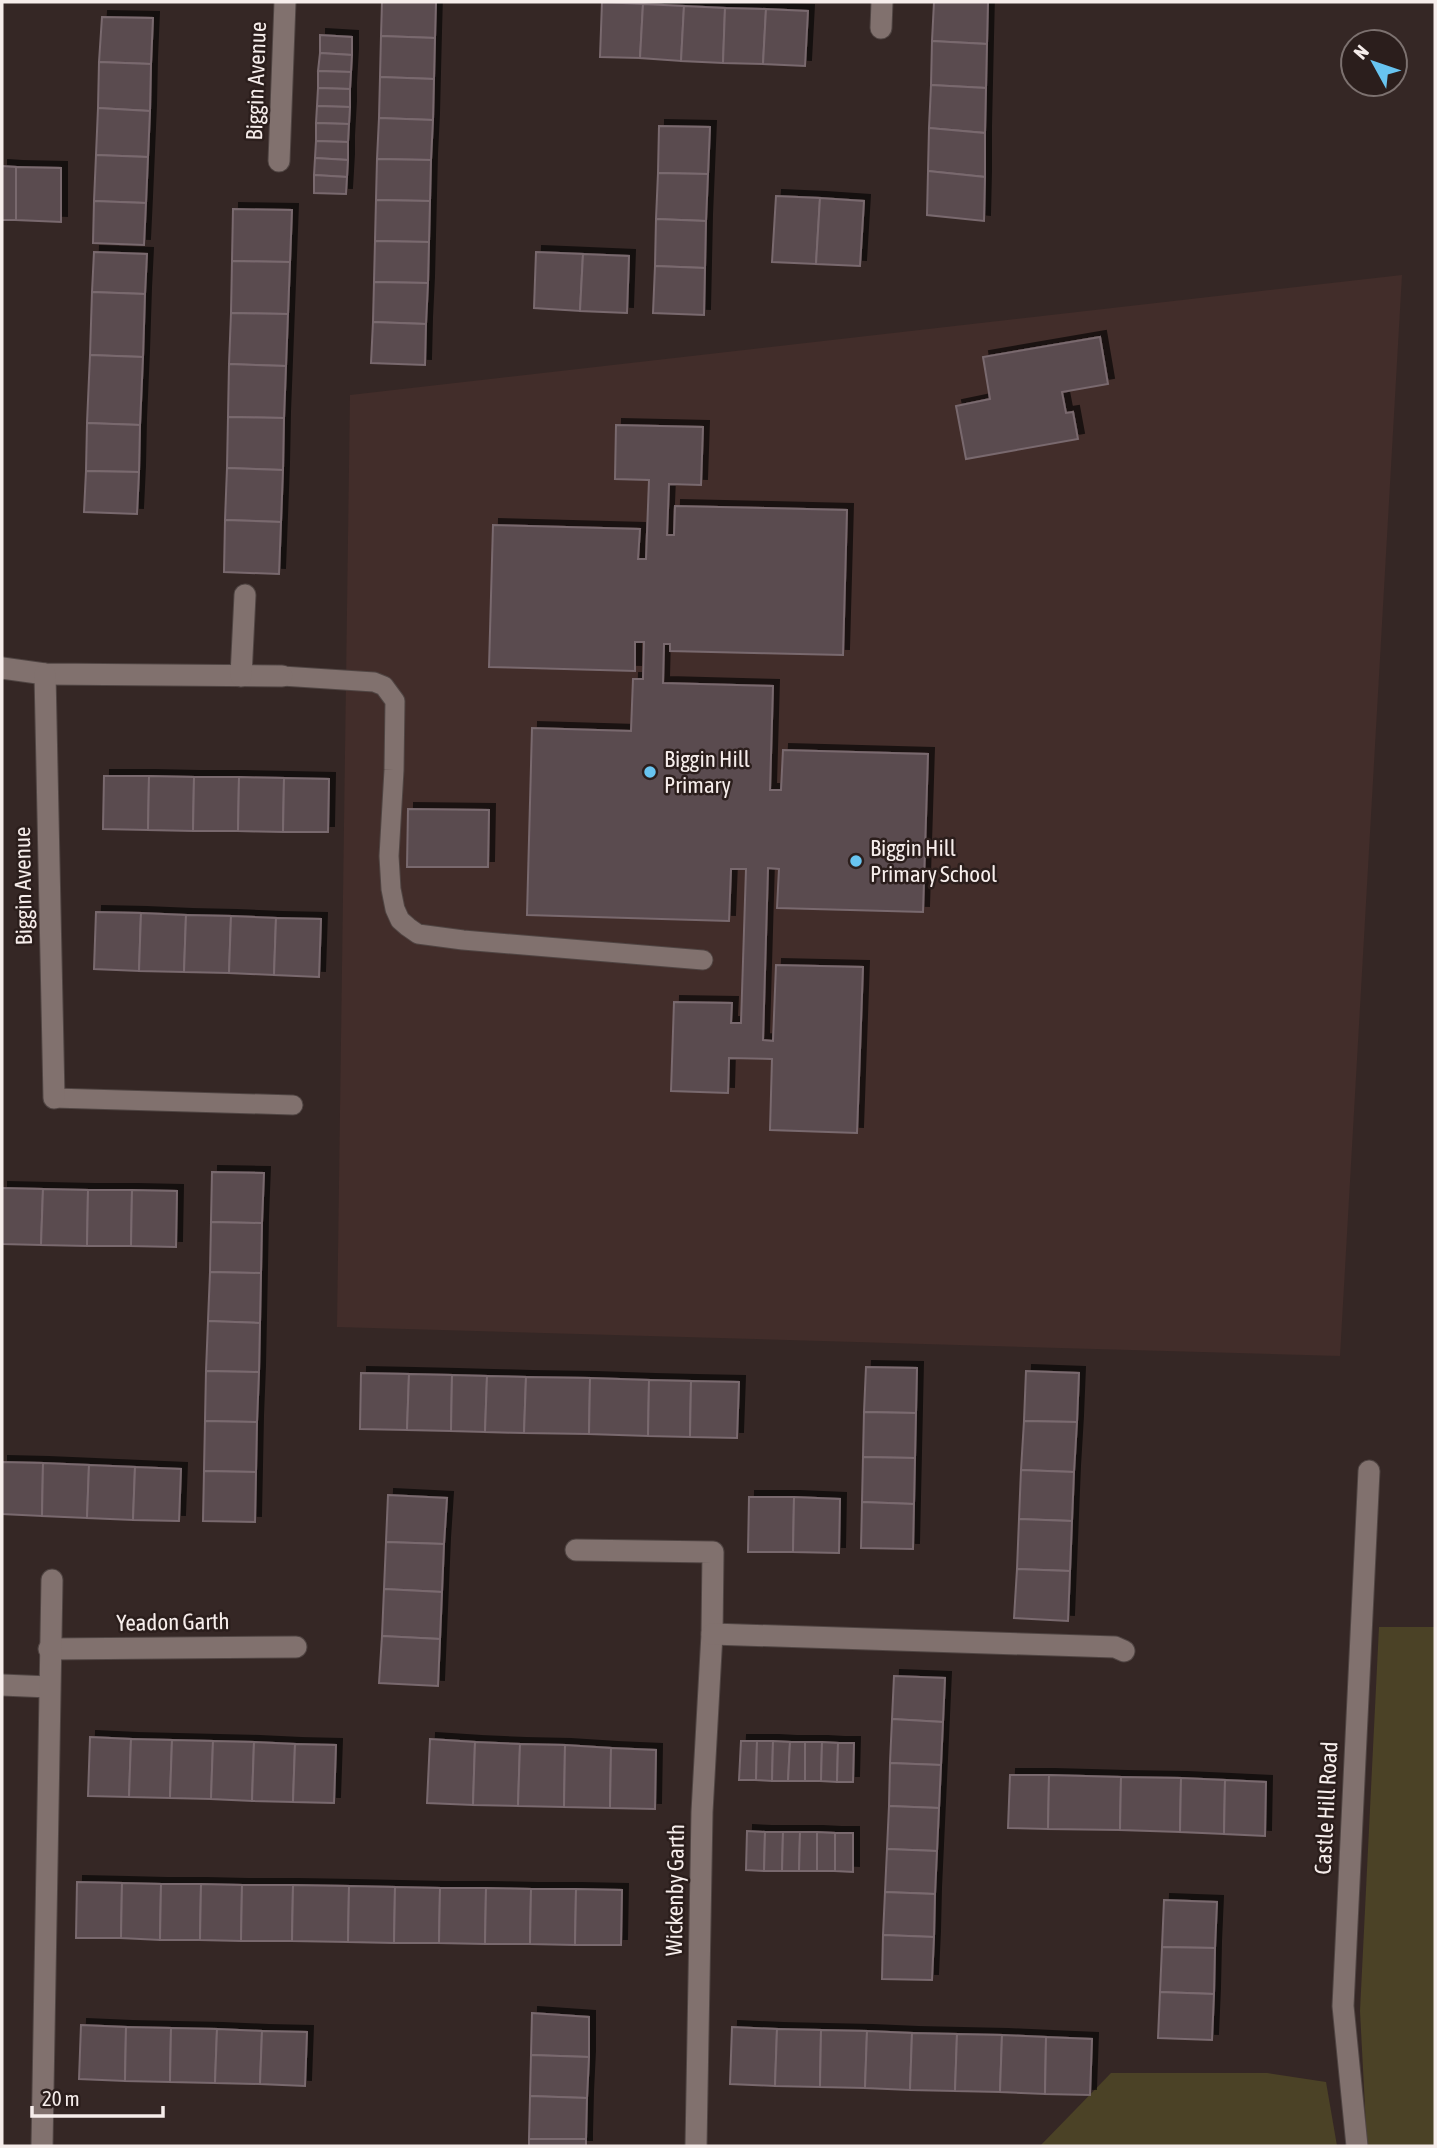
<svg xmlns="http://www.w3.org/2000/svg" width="1437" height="2148" font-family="'Asap Condensed',sans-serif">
	<defs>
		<filter id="shadow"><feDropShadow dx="6" dy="-6" stdDeviation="0" flood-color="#0009"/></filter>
	</defs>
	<rect width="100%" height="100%" fill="#352725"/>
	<polygon fill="#422d2a" points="1402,275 1340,1356 337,1327 350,395"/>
	<g fill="#4b4226">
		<polygon points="1379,1627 1435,1627 1435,2146 1367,2146 1360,2011"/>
		<polygon points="1111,2073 1267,2073 1326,2082 1337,2146 1040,2146"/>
	</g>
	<g fill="#5a4b50" stroke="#79696e" stroke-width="2" filter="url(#shadow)">
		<polygon points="382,2 436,2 435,38 381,36"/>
		<polygon points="602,2 643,4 640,58 600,57"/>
		<polygon points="934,2 988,2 987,44 932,41"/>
		<polygon points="643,4 684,6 681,61 640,58"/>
		<polygon points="684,6 725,8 723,63 681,61"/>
		<polygon points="725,8 766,9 763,64 723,63"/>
		<polygon points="766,9 808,11 805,66 763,64"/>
		<polygon points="102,17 153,18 151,64 99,62"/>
		<polygon points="320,35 352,37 352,55 320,53"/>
		<polygon points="381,36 435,38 434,79 380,77"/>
		<polygon points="932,41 987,44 986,88 931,85"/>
		<polygon points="320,53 352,55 351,72 318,71"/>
		<polygon points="99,62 151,64 150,111 98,108"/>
		<polygon points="318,71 351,72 350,89 318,88"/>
		<polygon points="380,77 434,79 433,120 379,118"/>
		<polygon points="931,85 986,88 985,133 929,128"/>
		<polygon points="318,88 350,89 350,107 317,106"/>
		<polygon points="317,106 350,107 349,124 316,123"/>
		<polygon points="98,108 150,111 148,157 96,155"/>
		<polygon points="379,118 433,120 431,160 377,159"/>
		<polygon points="316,123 349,124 348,142 316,141"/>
		<polygon points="659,126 710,127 708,174 658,173"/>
		<polygon points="929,128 985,133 985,177 928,171"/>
		<polygon points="316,141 348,142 348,160 315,158"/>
		<polygon points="96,155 148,157 146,203 94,201"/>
		<polygon points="315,158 348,160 347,177 314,175"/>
		<polygon points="377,159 431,160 430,201 376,200"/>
		<polygon points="2,166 16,167 16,220 2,220"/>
		<polygon points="16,167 61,168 61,222 16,220"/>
		<polygon points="928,171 985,177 984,221 927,215"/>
		<polygon points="658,173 708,174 706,221 656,219"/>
		<polygon points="314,175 347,177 346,194 314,193"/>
		<polygon points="776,196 820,198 816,264 772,262"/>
		<polygon points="820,198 864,201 860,266 816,264"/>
		<polygon points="376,200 430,201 429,242 375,241"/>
		<polygon points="94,201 146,203 144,245 93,243"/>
		<polygon points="233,209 292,210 290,262 232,261"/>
		<polygon points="656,219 706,221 705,268 655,266"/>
		<polygon points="375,241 429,242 428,283 374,282"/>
		<polygon points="94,252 147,254 145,294 92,292"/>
		<polygon points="536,252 583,254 580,311 534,308"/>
		<polygon points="583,254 629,256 627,313 580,311"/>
		<polygon points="232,261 290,262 288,314 231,313"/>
		<polygon points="655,266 705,268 704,315 653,313"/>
		<polygon points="374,282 428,283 426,324 373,322"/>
		<polygon points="92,292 145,294 143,357 90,355"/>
		<polygon points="231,313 288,314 286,366 229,364"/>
		<polygon points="373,322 426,324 425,365 371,363"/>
		<polygon points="1100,337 1108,384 1062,392 1066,413 1073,412 1078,439 966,459 956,406 990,399 983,357"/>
		<polygon points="90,355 143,357 140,425 87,423"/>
		<polygon points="229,364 286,366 284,418 228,417"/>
		<polygon points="228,417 284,418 283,470 227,468"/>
		<polygon points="87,423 140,425 139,472 86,471"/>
		<polygon points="616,425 703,427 701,485 669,484 667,535 674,535 675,506 847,510 843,655 670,651 670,644 664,644 663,683 773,686 770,790 781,790 783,750 928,754 923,912 777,908 779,869 768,868 763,1040 773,1041 776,965 863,967 857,1133 770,1130 772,1059 729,1058 728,1093 671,1091 674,1002 732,1003 731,1023 741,1023 746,869 731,869 729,921 527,915 532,728 631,731 633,679 643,679 644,642 635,642 635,671 489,667 493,525 640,529 638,559 646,559 649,480 615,479"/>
		<polygon points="227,468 283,470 281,522 225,520"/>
		<polygon points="86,471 139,472 137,514 84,512"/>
		<polygon points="225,520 281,522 279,574 224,572"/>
		<polygon points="104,776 149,776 148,830 103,829"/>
		<polygon points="149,776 194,777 193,831 148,830"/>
		<polygon points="194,777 239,777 238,831 193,831"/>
		<polygon points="239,777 284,778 283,832 238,831"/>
		<polygon points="284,778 329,779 328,832 283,832"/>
		<polygon points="408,809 489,810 488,867 407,867"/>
		<polygon points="96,912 141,913 139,971 94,969"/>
		<polygon points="141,913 186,915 184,972 139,971"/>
		<polygon points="186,915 231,916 229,973 184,972"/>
		<polygon points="231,916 276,918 274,975 229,973"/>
		<polygon points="276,918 321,919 319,977 274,975"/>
		<polygon points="212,1172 264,1173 262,1223 211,1222"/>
		<polygon points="2,1188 43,1189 41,1245 2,1244"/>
		<polygon points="43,1189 88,1190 87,1246 41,1245"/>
		<polygon points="88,1190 132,1190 131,1246 87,1246"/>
		<polygon points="132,1190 177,1191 176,1247 131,1246"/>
		<polygon points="211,1222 262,1223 261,1273 210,1272"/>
		<polygon points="210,1272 261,1273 260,1323 208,1321"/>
		<polygon points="208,1321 260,1323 259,1372 206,1371"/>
		<polygon points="866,1367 917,1368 916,1413 864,1412"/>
		<polygon points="206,1371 259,1372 257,1422 205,1421"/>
		<polygon points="1026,1371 1079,1373 1077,1422 1024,1421"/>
		<polygon points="361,1373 409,1374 407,1430 360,1429"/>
		<polygon points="409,1374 452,1375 451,1431 407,1430"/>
		<polygon points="452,1375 487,1376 485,1432 451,1431"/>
		<polygon points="487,1376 526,1377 524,1433 485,1432"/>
		<polygon points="526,1377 590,1378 589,1434 524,1433"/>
		<polygon points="590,1378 649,1380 648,1436 589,1434"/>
		<polygon points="649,1380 691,1381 690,1437 648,1436"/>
		<polygon points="691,1381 739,1382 737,1438 690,1437"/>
		<polygon points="864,1412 916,1413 915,1458 863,1457"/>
		<polygon points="205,1421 257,1422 256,1472 204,1471"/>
		<polygon points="1024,1421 1077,1422 1074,1472 1021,1470"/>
		<polygon points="863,1457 915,1458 914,1504 862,1502"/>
		<polygon points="2,1462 43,1463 42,1516 2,1514"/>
		<polygon points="43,1463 89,1465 87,1518 42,1516"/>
		<polygon points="89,1465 135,1467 133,1520 87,1518"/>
		<polygon points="135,1467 181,1469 179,1521 133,1520"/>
		<polygon points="1021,1470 1074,1472 1072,1521 1019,1519"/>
		<polygon points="204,1471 256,1472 255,1522 203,1521"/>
		<polygon points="388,1495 447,1498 444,1544 386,1542"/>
		<polygon points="749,1497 794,1497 793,1552 748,1552"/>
		<polygon points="794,1497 840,1499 839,1553 793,1552"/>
		<polygon points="862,1502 914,1504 913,1549 861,1548"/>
		<polygon points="1019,1519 1072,1521 1070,1571 1017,1569"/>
		<polygon points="386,1542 444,1544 442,1592 384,1589"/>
		<polygon points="1017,1569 1070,1571 1068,1621 1014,1618"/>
		<polygon points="384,1589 442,1592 440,1639 382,1636"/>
		<polygon points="382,1636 440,1639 438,1686 379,1683"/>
		<polygon points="894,1676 945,1678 943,1722 892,1719"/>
		<polygon points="892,1719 943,1722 941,1765 890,1763"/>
		<polygon points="90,1737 131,1739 129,1797 88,1796"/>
		<polygon points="131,1739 172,1740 170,1798 129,1797"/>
		<polygon points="430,1739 475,1742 473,1805 427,1803"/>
		<polygon points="172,1740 213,1741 211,1799 170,1798"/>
		<polygon points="213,1741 254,1742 252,1801 211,1799"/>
		<polygon points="741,1741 757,1741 756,1780 739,1780"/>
		<polygon points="757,1741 773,1741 772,1781 756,1780"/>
		<polygon points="773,1741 790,1742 788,1781 772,1781"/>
		<polygon points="254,1742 295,1744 293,1802 252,1801"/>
		<polygon points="475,1742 520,1744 518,1806 473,1805"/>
		<polygon points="790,1742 805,1742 805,1781 788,1781"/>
		<polygon points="805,1742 822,1742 821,1781 805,1781"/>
		<polygon points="822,1742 838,1743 837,1782 821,1781"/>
		<polygon points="838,1743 854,1743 853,1782 837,1782"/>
		<polygon points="295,1744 336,1745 334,1803 293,1802"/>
		<polygon points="520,1744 565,1745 564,1807 518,1806"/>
		<polygon points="565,1745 611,1748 610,1808 564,1807"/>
		<polygon points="611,1748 656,1750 655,1809 610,1808"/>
		<polygon points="890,1763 941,1765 939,1808 889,1806"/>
		<polygon points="1010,1775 1049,1775 1048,1829 1008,1828"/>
		<polygon points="1049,1775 1121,1777 1120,1830 1048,1829"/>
		<polygon points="1121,1777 1181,1778 1180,1832 1120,1830"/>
		<polygon points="1181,1778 1225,1780 1224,1834 1180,1832"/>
		<polygon points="1225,1780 1266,1782 1265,1836 1224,1834"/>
		<polygon points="889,1806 939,1808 937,1851 887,1849"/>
		<polygon points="747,1831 765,1832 764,1871 746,1870"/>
		<polygon points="765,1832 783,1832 782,1871 764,1871"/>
		<polygon points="783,1832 800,1832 799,1871 782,1871"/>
		<polygon points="800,1832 817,1832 817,1871 799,1871"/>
		<polygon points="817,1832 835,1833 835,1871 817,1871"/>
		<polygon points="835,1833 853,1833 853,1872 835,1871"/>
		<polygon points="887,1849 937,1851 935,1894 885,1892"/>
		<polygon points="77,1882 122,1883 121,1938 76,1938"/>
		<polygon points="122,1883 161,1884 160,1940 121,1938"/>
		<polygon points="161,1884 201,1884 200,1940 160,1940"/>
		<polygon points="201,1884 242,1885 241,1941 200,1940"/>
		<polygon points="242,1885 293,1885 292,1941 241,1941"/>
		<polygon points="293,1885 349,1886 348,1942 292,1941"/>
		<polygon points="349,1886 395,1887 394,1943 348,1942"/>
		<polygon points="395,1887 440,1888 439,1943 394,1943"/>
		<polygon points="440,1888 486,1888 485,1944 439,1943"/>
		<polygon points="486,1888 531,1889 530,1944 485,1944"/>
		<polygon points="531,1889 576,1889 575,1945 530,1944"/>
		<polygon points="576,1889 622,1890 621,1945 575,1945"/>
		<polygon points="885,1892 935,1894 934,1937 883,1935"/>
		<polygon points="1164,1900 1217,1902 1215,1948 1162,1947"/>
		<polygon points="883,1935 934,1937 932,1980 882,1979"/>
		<polygon points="1162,1947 1215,1948 1214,1994 1160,1992"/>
		<polygon points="1160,1992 1214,1994 1212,2040 1158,2038"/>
		<polygon points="532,2013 589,2017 589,2057 531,2055"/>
		<polygon points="81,2025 126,2027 125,2081 79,2079"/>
		<polygon points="126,2027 171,2028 170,2082 125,2081"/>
		<polygon points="732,2027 777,2029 775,2086 730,2084"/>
		<polygon points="171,2028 217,2029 215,2083 170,2082"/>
		<polygon points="217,2029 262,2031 260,2084 215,2083"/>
		<polygon points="777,2029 821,2030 820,2087 775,2086"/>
		<polygon points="821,2030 867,2031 865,2088 820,2087"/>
		<polygon points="262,2031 307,2032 305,2086 260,2084"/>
		<polygon points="867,2031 912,2033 910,2090 865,2088"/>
		<polygon points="912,2033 957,2034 955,2091 910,2090"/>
		<polygon points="957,2034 1002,2035 1000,2092 955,2091"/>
		<polygon points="1002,2035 1046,2037 1045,2094 1000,2092"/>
		<polygon points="1046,2037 1092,2039 1090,2095 1045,2094"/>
		<polygon points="531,2055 589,2057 587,2098 530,2096"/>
		<polygon points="530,2096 587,2098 586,2139 529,2139"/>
		<rect x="529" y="2139" width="57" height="7"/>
	</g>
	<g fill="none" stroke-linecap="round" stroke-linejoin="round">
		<defs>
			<g id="lane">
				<polyline points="282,676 374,682 384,686 395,701 394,770 389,856 391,889 395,909 400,920 408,927 418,934 463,940 703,960"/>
				<polyline points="54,1098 293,1105"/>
			</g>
			<g id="street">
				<polyline points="881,28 882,2"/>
				<polyline points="279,161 285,2"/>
				<polyline points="2,668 45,674 282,676"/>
				<polyline points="45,674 54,1098"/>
				<polyline points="241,676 245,595"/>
				<polyline points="576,1550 713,1552 712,1634 702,1812 696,2146"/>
				<polyline points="712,1634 1115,1647 1124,1651"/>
				<polyline points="49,1649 296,1647"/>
				<polyline points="2,1685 49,1687"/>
				<polyline points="42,2146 52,1580"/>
				<polyline points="1357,2146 1343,2006 1369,1471"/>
			</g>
		</defs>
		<use href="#lane" stroke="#504543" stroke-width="21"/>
		<use href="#street" stroke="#504543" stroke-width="23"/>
		<use href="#lane" stroke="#81716e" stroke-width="19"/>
		<use href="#street" stroke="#81716e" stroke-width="21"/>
	</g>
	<g fill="#68c4f0" stroke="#2b1e1c" stroke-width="2.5">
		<circle cx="650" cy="772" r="7"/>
		<circle cx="856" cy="861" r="7"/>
	</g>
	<g text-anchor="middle" stroke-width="5" stroke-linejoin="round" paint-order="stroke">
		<g font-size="23" fill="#f6edeb" stroke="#2b1e1c">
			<text transform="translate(256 81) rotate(-88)" y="8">Biggin Avenue</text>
			<text transform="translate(23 886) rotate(-91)" y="8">Biggin Avenue</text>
			<text transform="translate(173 1622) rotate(-1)" y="8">Yeadon Garth</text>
			<text transform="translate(1326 1808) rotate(-87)" y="8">Castle Hill Road</text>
			<text transform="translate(675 1890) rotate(-89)" y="8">Wickenby Garth</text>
		</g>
		<g font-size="23" fill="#f6edeb" stroke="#2b1e1c" text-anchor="start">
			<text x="664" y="767">Biggin Hill<tspan x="664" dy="26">Primary</tspan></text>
			<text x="870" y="856">Biggin Hill<tspan x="870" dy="26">Primary School</tspan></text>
		</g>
	</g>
	<rect width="1437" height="2148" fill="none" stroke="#f6edeb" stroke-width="7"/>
	<g transform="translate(1374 63) rotate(310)"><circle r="33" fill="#2b1e1c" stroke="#7c716f" stroke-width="2"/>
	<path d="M0-5L12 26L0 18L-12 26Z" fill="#68c4f0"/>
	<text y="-10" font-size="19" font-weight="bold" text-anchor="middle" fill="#f6edeb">N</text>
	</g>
	<path d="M32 2106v10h131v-10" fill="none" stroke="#f6edeb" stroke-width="3.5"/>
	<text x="42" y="2106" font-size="21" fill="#f6edeb" stroke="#2b1e1c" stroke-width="5" paint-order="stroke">20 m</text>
</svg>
